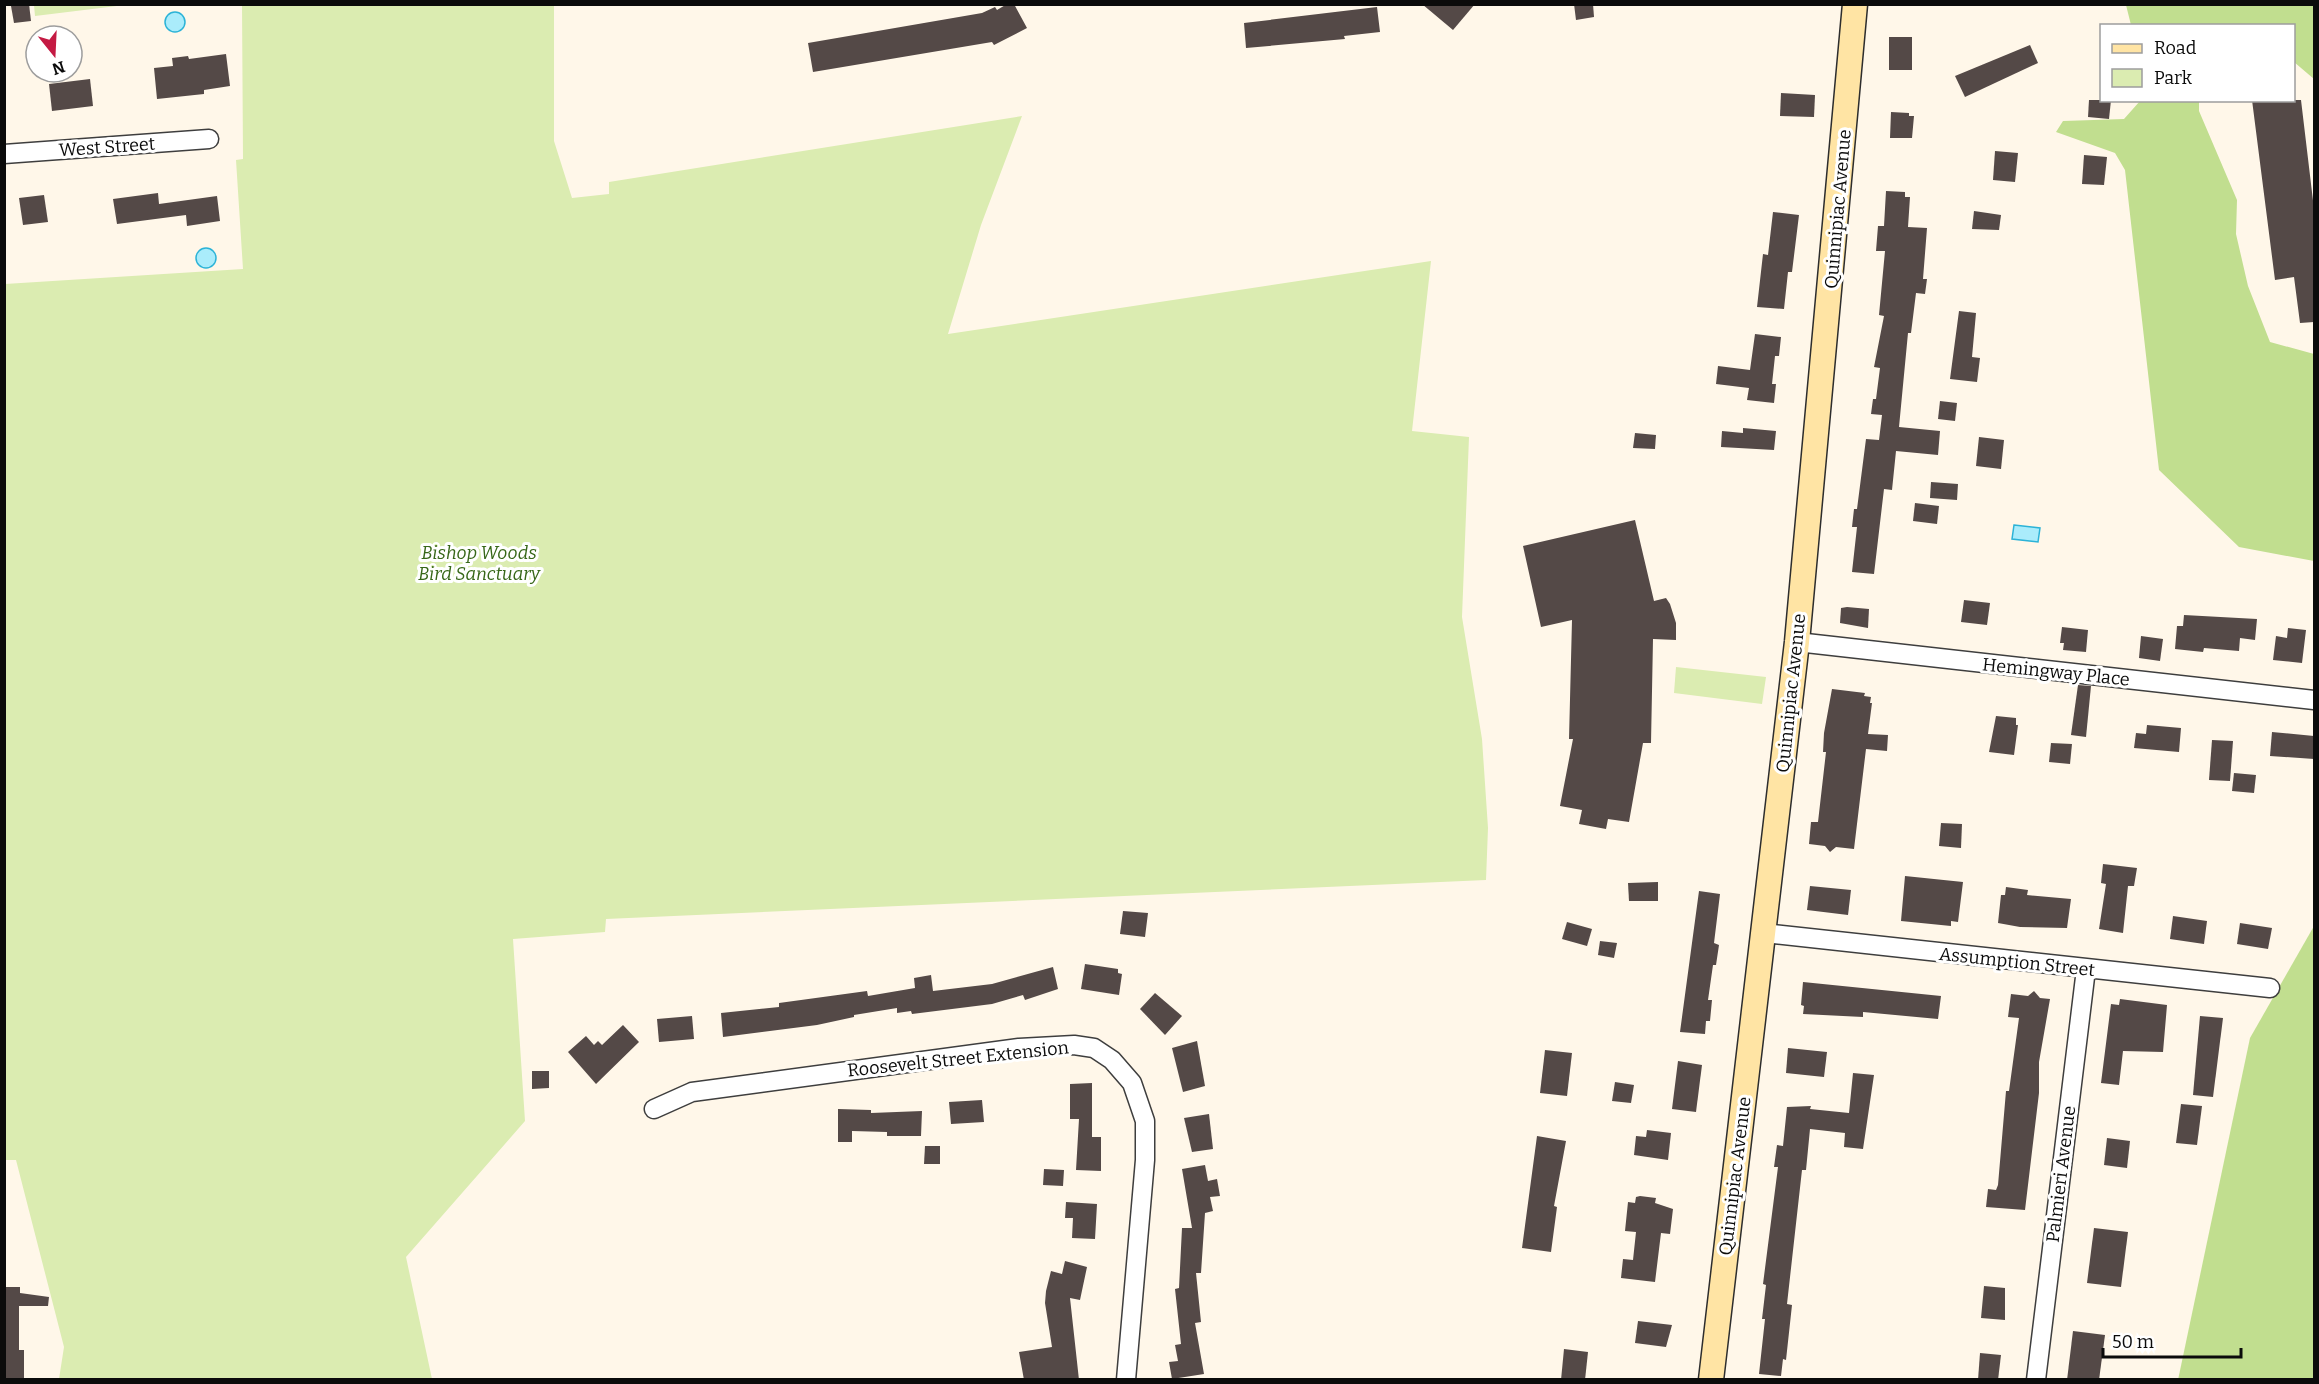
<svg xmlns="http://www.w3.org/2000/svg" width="2319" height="1384" font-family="Bitter,serif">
	<rect width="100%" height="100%" fill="#fff7e9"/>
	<g fill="#dbecb1">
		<polygon points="34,5 34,4 125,5 35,16"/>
		<polygon points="242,5 554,5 554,141 572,198 609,194 609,182 1022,116 981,225 948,334 1431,261 1412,431 1469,437 1462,617 1482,739 1488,828 1486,880 606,919 605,932 513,939 525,1121 406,1257 432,1379 59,1379 64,1347 16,1160 5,1160 5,284 243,269 236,160 243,159"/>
		<polygon points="1676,667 1766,677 1762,704 1674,693"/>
	</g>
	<g fill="#c1de8f">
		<polygon points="2126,5 2314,5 2314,79 2294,62 2294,26 2131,25"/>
		<polygon points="2140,101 2199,101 2199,111 2237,200 2236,234 2248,286 2270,342 2314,354 2314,561 2239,547 2159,470 2125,170 2115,153 2056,132 2063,121 2124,119"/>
		<polygon points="2314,926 2314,1379 2178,1380 2250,1038"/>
	</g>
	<g fill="#aaecfb" stroke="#2cb3d7" stroke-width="1.5">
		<circle cx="175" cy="22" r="10"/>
		<circle cx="206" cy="258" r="10"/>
		<polygon points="2014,525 2040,528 2038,542 2012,539"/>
	</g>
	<g fill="#544947">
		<polygon points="20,4 29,4 31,21 14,23 11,6"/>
		<polygon points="1007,4 1014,4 1027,28 994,45 992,42 813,72 808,43 982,13 995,7 997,10"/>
		<polygon points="1422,4 1475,4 1453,30"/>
		<polygon points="1574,4 1593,4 1594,17 1576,20"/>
		<polygon points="1377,7 1380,32 1344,36 1345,39 1246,48 1244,23"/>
		<rect x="1889" y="37" width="23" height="33"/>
		<polygon points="2030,45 2038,63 1965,97 1955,76"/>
		<polygon points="226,54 230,86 204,90 204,94 157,99 154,68 173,66 172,58 188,56 189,59"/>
		<polygon points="90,79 93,106 52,111 49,84"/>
		<polygon points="1781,93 1815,95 1814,117 1780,116"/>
		<polygon points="2089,100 2111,100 2109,119 2088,117"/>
		<polygon points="2252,100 2301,100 2314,209 2314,322 2300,323 2294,277 2275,280"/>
		<polygon points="1891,112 1909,113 1909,116 1914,116 1912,138 1890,138"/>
		<polygon points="1995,151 2018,153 2015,182 1993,180"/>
		<polygon points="2084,155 2107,157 2104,185 2082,184"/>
		<polygon points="1886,191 1905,192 1905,197 1910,197 1908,227 1927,228 1923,279 1927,279 1925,294 1916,293 1911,333 1908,333 1899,427 1940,431 1938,455 1896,451 1892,490 1884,489 1874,574 1852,572 1857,527 1852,527 1854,509 1857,509 1866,439 1879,440 1882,415 1871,414 1873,399 1876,399 1880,368 1874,367 1884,316 1879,315 1885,251 1876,251 1878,226 1884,226"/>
		<polygon points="158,193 159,204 217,196 220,221 187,226 186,215 117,224 113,199"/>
		<polygon points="44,195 48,222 23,225 19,198"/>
		<polygon points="1974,211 2001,215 1999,230 1972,229"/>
		<polygon points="1773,212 1799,215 1792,272 1788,272 1784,309 1757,307 1763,254 1768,255"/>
		<polygon points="1959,311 1976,313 1972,357 1980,358 1977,382 1950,379"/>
		<polygon points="1755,334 1781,337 1779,356 1775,356 1772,384 1776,384 1774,403 1747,400 1749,388 1716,384 1718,366 1750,370"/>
		<polygon points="1940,401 1957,403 1955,421 1938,419"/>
		<polygon points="1743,428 1776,431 1774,450 1721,447 1722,431 1743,433"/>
		<polygon points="1635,433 1656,435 1655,449 1633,448"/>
		<polygon points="1979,437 2004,440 2001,469 1976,466"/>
		<polygon points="1931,482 1958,484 1957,500 1930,498"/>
		<polygon points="1915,503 1939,506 1937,524 1913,521"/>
		<polygon points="1635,520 1654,601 1666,598 1670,604 1676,623 1676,640 1653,639 1651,743 1643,743 1629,822 1608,819 1606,829 1579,824 1582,810 1560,806 1573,739 1569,739 1572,620 1541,627 1523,546"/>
		<polygon points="1964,600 1990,603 1987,625 1961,622"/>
		<polygon points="1847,607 1869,609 1868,628 1840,623 1841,608"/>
		<polygon points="2184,615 2257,619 2255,640 2240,638 2239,651 2204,648 2203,652 2175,649 2177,626 2183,626"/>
		<polygon points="2062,627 2088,630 2086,652 2063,650 2064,643 2060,643"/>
		<polygon points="2288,628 2306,630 2302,663 2273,660 2276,636 2287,638"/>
		<polygon points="2141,636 2163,639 2160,661 2139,658"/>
		<polygon points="2078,685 2091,686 2086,737 2071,735"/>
		<polygon points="1832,689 1865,693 1864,696 1871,697 1870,703 1872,703 1868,734 1888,735 1887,751 1866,749 1854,849 1836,847 1830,852 1825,846 1809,844 1811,822 1818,822 1826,752 1823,752 1824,733"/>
		<polygon points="1996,716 2016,718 2016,725 2018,725 2014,755 1989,752"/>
		<polygon points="2147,725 2181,728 2179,752 2134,748 2136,733 2146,734"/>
		<polygon points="2272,732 2314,736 2314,759 2270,756"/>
		<polygon points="2212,740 2233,741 2230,781 2209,780"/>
		<polygon points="2051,743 2072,744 2070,764 2049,762"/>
		<polygon points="2234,773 2256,775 2254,793 2232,791"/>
		<polygon points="1941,823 1962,824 1961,848 1939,846"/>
		<polygon points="2103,864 2137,868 2134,886 2128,886 2123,933 2099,929 2106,884 2101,883"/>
		<polygon points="1905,876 1963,882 1958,922 1951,921 1951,926 1901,921"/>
		<polygon points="1658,882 1658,901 1629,901 1628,883"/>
		<polygon points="1810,886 1851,890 1848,915 1807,910"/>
		<polygon points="2006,887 2028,890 2027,895 2071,899 2067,928 2020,927 1998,923 2001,895 2005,895"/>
		<polygon points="1699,891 1720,894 1714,943 1719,945 1716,965 1713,965 1708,1000 1712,1000 1710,1021 1706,1021 1705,1034 1680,1032"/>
		<polygon points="1123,911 1148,913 1145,937 1120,934"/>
		<polygon points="2173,916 2207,921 2204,944 2170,939"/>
		<polygon points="1567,922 1592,929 1587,946 1562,939"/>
		<polygon points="2240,923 2272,928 2268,949 2237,944"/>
		<polygon points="1600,941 1617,943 1614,958 1598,955"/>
		<polygon points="1085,964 1118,969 1118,973 1122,974 1119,995 1081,989"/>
		<polygon points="1053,967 1058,989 1025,1000 1023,995 992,1004 912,1014 911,1011 897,1013 897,1008 854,1015 854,1017 817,1025 723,1037 721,1013 779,1007 779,1003 867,991 868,996 915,988 914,978 931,975 933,991 992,984"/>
		<polygon points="1803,982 1941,996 1938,1019 1863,1012 1863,1017 1803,1014 1804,1006 1801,1005"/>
		<polygon points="2034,991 2040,998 2050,999 2039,1062 2039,1093 2025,1210 1986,1207 1988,1189 1996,1190 1998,1185 2006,1091 2009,1091 2019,1018 2008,1017 2011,994 2028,996"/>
		<polygon points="1155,993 1182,1016 1165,1035 1140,1009"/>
		<polygon points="2120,999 2167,1005 2163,1052 2123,1051 2119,1085 2101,1083 2111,1004 2119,1005"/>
		<polygon points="692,1016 694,1039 659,1042 657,1019"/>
		<polygon points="2200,1016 2223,1018 2213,1097 2193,1095"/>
		<polygon points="623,1025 639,1042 596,1084 568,1052 586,1036 594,1045 598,1041 602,1045"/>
		<polygon points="1197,1041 1205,1086 1183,1092 1172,1048"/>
		<polygon points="1788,1048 1827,1052 1824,1077 1786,1073"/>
		<polygon points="1545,1050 1572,1053 1567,1096 1540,1093"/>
		<polygon points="1678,1061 1702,1065 1696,1112 1672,1109"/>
		<polygon points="532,1071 549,1071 549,1088 532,1089"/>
		<polygon points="1853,1073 1874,1075 1863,1149 1844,1147 1845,1133 1810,1129 1806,1170 1802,1170 1787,1304 1792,1305 1786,1360 1783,1359 1781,1376 1759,1374 1765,1319 1762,1319 1766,1285 1763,1284 1778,1167 1774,1167 1777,1145 1783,1146 1787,1107 1811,1106 1810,1109 1849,1113"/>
		<polygon points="1615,1082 1634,1085 1631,1103 1612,1101"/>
		<polygon points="1092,1083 1092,1137 1101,1137 1101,1171 1076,1170 1079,1119 1070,1119 1070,1084"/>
		<polygon points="982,1100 984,1122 951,1124 949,1102"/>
		<polygon points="2181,1104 2202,1106 2197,1145 2176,1143"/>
		<polygon points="838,1109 871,1110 871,1113 922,1111 921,1136 887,1136 887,1132 852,1131 852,1142 838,1142"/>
		<polygon points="1209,1114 1213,1149 1192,1152 1184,1118"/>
		<polygon points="1647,1130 1671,1133 1668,1160 1634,1155 1636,1136 1646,1137"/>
		<polygon points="1537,1136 1566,1141 1554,1206 1557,1207 1551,1252 1522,1248"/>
		<polygon points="2107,1138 2130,1141 2127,1168 2104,1165"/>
		<polygon points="925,1146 940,1146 940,1164 924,1164"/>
		<polygon points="1205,1165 1208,1181 1217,1179 1220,1196 1210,1197 1213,1211 1205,1213 1201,1273 1196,1273 1201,1322 1195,1323 1204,1374 1172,1379 1169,1362 1178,1361 1175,1345 1181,1344 1175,1289 1179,1288 1182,1228 1192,1228 1182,1169"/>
		<polygon points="1044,1169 1064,1170 1063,1186 1043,1185"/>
		<polygon points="1640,1196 1656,1198 1655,1203 1673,1209 1670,1234 1661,1233 1655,1282 1621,1278 1623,1259 1633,1260 1636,1232 1625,1231 1628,1202 1635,1203 1636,1197"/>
		<polygon points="1066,1202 1097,1204 1095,1239 1072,1238 1073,1218 1065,1218"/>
		<polygon points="2094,1228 2128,1232 2121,1287 2087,1283"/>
		<polygon points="1065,1261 1087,1267 1080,1300 1070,1298 1079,1380 1024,1380 1019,1352 1052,1347 1045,1303 1046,1291 1051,1271 1062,1274"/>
		<polygon points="1984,1286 2005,1288 2005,1320 1981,1318"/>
		<polygon points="4,1287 20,1287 20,1293 49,1297 48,1306 19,1306 19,1350 24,1350 24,1380 4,1380"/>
		<polygon points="1638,1321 1672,1325 1666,1347 1635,1343"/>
		<polygon points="2073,1331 2105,1335 2099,1380 2067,1380"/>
		<polygon points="1564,1349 1588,1352 1585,1380 1561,1380"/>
		<polygon points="1980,1353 2001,1355 1998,1380 1978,1380"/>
	</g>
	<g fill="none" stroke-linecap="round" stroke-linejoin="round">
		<defs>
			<g id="street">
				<polyline points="4,154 209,139"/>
				<polyline points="1797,642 2314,700"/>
				<polyline points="1764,933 2270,988"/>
				<polyline points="654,1109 692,1092 1019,1048 1074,1045 1094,1048 1112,1060 1132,1083 1145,1121 1145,1160 1126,1380"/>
				<polyline points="2036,1380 2086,969"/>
			</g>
			<polyline id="secondary" points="1711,1380 1797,642 1855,4"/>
		</defs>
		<use href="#street" stroke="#3e3e3e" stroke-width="21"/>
		<use href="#secondary" stroke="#2d2d2d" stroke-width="27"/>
		<use href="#street" stroke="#fff" stroke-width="18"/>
		<use href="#secondary" stroke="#ffe4a4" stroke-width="24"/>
	</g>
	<g text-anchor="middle" stroke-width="6" stroke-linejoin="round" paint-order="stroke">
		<g font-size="18" fill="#0b0b0b" stroke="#fff">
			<text transform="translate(107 147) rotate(-4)" y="6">West Street</text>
			<text transform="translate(1838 209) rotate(-85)" y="6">Quinnipiac Avenue</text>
			<text transform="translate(2056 672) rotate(6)" y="6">Hemingway Place</text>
			<text transform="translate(1791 693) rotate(-84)" y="6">Quinnipiac Avenue</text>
			<text transform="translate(2017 962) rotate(6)" y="6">Assumption Street</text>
			<text transform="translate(958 1059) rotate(-6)" y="6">Roosevelt Street Extension</text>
			<text transform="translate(2061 1174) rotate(-83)" y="6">Palmieri Avenue</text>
			<text transform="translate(1735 1176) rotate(-83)" y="6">Quinnipiac Avenue</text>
		</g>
		<g font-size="18" font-style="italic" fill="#376718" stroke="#fff">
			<text x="479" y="559">Bishop Woods<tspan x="479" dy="21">Bird Sanctuary</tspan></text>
		</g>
	</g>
	<rect width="2319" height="1384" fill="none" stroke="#0b0b0b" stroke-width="12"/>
	<rect x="2100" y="24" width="195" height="78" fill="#ffffff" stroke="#9d9d9d" stroke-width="1.5"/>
	<rect x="2112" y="44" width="30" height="9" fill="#ffe4a4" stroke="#9d9d9d" stroke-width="1.5"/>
	<text x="2154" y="54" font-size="18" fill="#0b0b0b">Road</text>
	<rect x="2112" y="69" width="30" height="18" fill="#dbecb1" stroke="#9d9d9d" stroke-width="1.5"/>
	<text x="2154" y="84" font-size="18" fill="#0b0b0b">Park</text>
	<g transform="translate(54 54) rotate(162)"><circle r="28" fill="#ffffff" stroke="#9d9d9d" stroke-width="1.5"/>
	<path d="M0-4.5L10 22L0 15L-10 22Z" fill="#c41a43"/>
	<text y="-9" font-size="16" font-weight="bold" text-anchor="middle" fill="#0b0b0b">N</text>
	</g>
	<path d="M2103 1348v9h138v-9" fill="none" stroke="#0b0b0b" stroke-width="3"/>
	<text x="2112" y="1348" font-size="18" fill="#0b0b0b" stroke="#ffffff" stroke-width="4.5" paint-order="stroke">50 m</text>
</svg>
